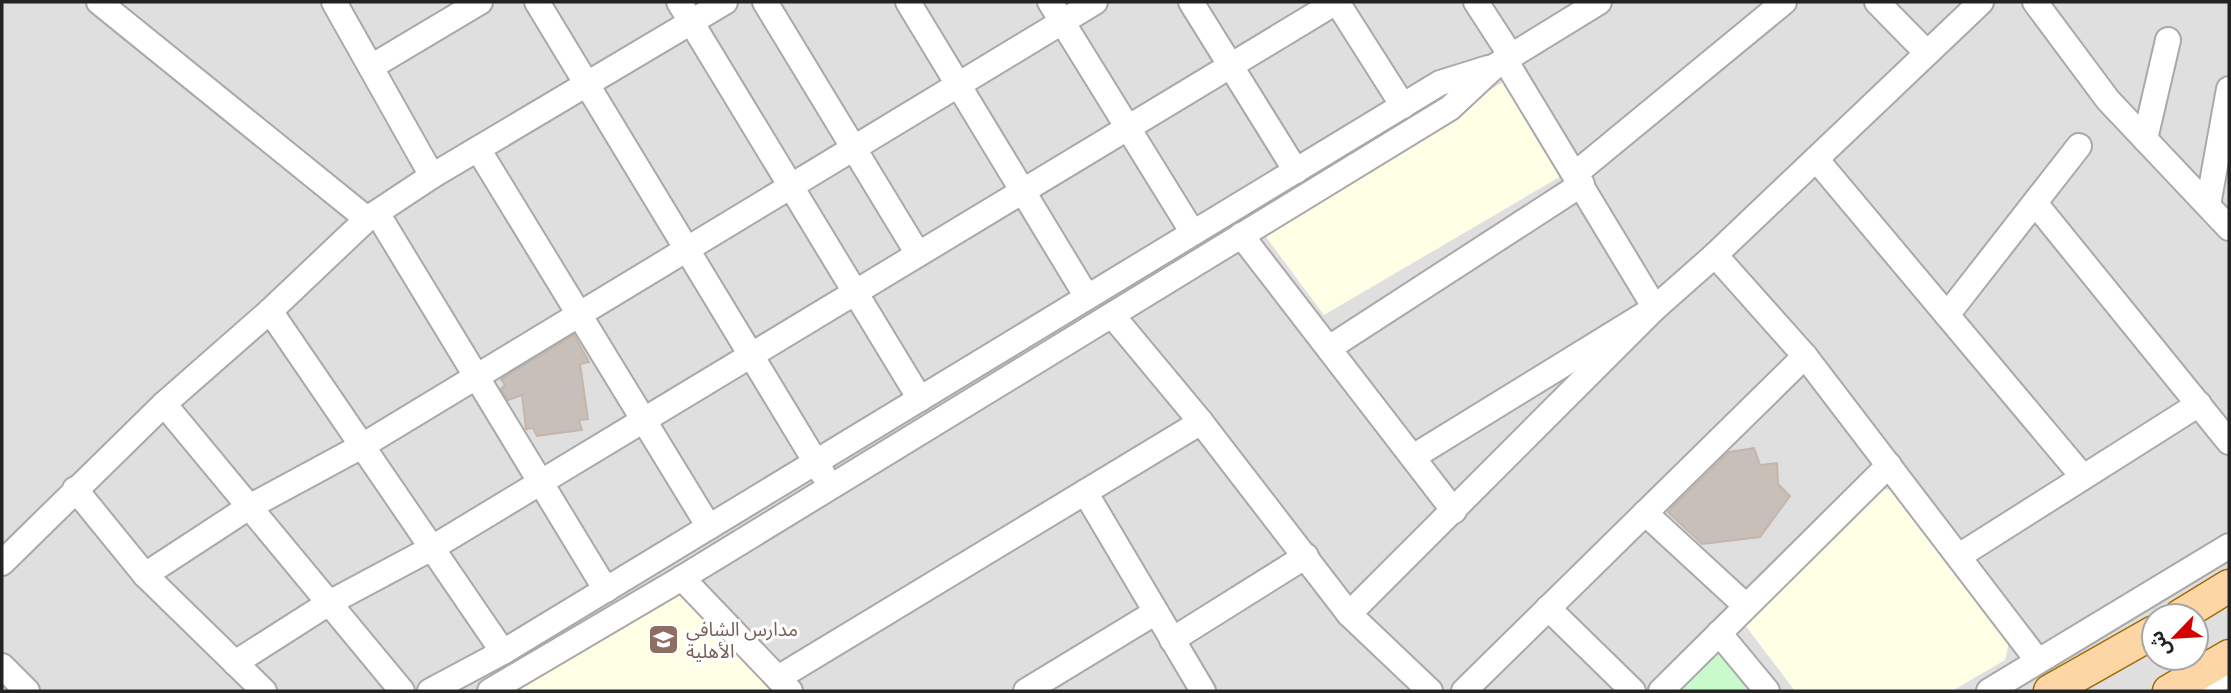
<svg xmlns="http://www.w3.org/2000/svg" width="2231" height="693" font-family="'Archivo Narrow','Noto Sans Arabic',sans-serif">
	<rect width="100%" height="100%" fill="#f2efe9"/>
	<path fill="#e0dfdf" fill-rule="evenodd" d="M2 2H2229V691H2ZM2154 616H2196V658H2154Z"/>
	<g fill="#ffffe5">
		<polygon points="1506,80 1563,175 1324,315 1263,233"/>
		<polygon points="1874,488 1893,490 2010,639 2005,660 1952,691 1795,691 1745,625"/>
		<polygon points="680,588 784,691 509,691"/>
	</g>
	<polygon fill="#c8facc" points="1718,652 1750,691 1679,691"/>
	<g fill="#c7bfb8" stroke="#c4b6ab" stroke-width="2">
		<polygon points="574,335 589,362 580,364 588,419 579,420 582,430 537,436 533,428 526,429 522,395 508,400 501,389 505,385 501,379"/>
		<polygon points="1754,448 1760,465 1777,463 1778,484 1790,496 1760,537 1702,544 1668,512 1729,452"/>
	</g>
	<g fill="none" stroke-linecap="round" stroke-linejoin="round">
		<defs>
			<g id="minor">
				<polyline points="99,2 367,219"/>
				<polyline points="334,2 432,176"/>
				<polyline points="537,2 823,474"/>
				<polyline points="679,2 920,399"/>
				<polyline points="765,2 918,254"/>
				<polyline points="908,2 1087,297"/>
				<polyline points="1050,2 1193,233"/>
				<polyline points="1191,2 1296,171"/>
				<polyline points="1337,2 1403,106"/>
				<polyline points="1476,2 1511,56"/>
				<polyline points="1877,2 1927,53"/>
				<polyline points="2035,2 2108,100 2229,228"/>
				<polyline points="371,67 480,2"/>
				<polyline points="2145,139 2168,40"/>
				<polyline points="478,149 709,527"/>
				<polyline points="1816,159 2083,477"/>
				<polyline points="1575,174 1784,2"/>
				<polyline points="2035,203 2229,442"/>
				<polyline points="2208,205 2229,89"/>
				<polyline points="377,213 606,590"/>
				<polyline points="1241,235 1454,511"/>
				<polyline points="1715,255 1805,356 2038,661"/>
				<polyline points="270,311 503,652"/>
				<polyline points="1112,315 1201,422 1349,614 1430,691"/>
				<polyline points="1947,315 2079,146"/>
				<polyline points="1329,348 1582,184"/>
				<polyline points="164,404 402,691"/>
				<polyline points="1413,457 1655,308 1505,60"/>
				<polyline points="75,489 145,575 264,691"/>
				<polyline points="1085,492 1203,691"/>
				<polyline points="1645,513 1746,606"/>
				<polyline points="1959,556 2199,404"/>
				<polyline points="2,563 164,404 270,311 367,219 432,176 725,2"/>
				<polyline points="145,575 249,507 362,446 1095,2"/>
				<polyline points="682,578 790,691"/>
				<polyline points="1548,608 1633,691"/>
				<polyline points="1349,614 1655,308 1715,255 1981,2"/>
				<polyline points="1719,633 1767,691"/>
				<polyline points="1172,640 1306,556"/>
				<polyline points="235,663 329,603 432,548 1336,2"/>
				<polyline points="2,666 27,691"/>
				<polyline points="778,678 1201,422"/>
				<polyline points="430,691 503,652 1440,83 1488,68"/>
				<polyline points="490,691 682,578 1450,108 1495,66 1599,2"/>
				<polyline points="1026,691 1156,612"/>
				<polyline points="1464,691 1805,356"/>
				<polyline points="1661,691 1889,465"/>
				<polyline points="1989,691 2229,546"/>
				<polyline points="2213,691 2229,670"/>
			</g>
			<g id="major">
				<polyline points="2180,616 2229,586"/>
				<polyline points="2050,691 2154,632"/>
				<polyline points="2169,691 2229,656"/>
			</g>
		</defs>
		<use href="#minor" stroke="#a9a9a9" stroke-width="28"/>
		<use href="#major" stroke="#a06b00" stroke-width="35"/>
		<use href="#minor" stroke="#fff" stroke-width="24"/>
		<use href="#major" stroke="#fcd6a4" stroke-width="32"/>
	</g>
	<defs>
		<symbol id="school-square" viewBox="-11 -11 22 22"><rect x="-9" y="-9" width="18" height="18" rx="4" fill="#8d6e63" stroke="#fff"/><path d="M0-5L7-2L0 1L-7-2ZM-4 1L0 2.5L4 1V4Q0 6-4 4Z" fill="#fff"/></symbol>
	</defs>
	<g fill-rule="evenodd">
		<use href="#school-square" x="646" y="622" width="35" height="35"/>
	</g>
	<g text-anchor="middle" stroke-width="6" stroke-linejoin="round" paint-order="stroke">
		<g font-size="19" fill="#785e54" stroke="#fff" text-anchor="start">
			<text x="686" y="636">مدارس الشافي<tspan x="686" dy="22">الأهلية</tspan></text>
		</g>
	</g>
	<rect width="2231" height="693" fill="none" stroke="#222222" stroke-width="7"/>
	<g transform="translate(2175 637) rotate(245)"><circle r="33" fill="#ffffff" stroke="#a7a7a7" stroke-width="2"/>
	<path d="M0-5L12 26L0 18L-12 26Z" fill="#d40000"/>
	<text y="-10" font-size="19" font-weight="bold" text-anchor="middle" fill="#222222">ش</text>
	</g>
</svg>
